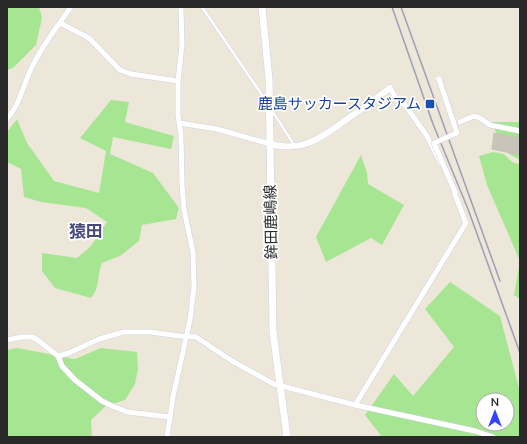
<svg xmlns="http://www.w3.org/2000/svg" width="527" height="444" font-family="Mulish,'Noto Sans JP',sans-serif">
	<rect width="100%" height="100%" fill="#ede7da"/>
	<g fill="#a6e693" fill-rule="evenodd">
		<polygon points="7,7 39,7 42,18 36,45 13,68 7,70"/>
		<path d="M111 100 129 102 125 122 174 136 171 149 113 137 110 154 153 173 179 208 176 219 142 225 139 241 120 256 102 263C97 275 100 288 91 298L55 288 42 271V253L77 258 91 246 107 222 86 208 41 202 24 197 21 169 7 162V132L17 119 27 143 54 181 99 193 106 151 80 138Z"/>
		<polygon points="490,122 520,122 520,160 509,154"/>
		<polygon points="493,152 504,154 512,162 520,164 520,299 514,295 520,261 487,185 479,156"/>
		<polygon points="361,155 367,173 368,184 404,205 382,245 371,238 326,262 316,237"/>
		<path d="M450 282 500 316 520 392 519 436 382 437 365 415 394 374 413 396 454 347 425 309ZM483 400H507V424H483Z"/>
		<polygon points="17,348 75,359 101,348 137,352 138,369 135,384 125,400 106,406 91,420 92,437 7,437 7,350"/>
	</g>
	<polygon fill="#0003" points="494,134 520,139 520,155 492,149"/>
	<polygon fill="#c8c4ba" stroke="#c8c3b4" points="494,133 520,138 520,155 492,149"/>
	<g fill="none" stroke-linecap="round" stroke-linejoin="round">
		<defs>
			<g id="service">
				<polyline points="202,7 264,98 268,101"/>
				<polyline points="271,111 275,115 294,145"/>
			</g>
			<g id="minor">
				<polyline points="60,23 89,38 120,70 131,74 178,81"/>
				<polyline points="390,88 398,101 405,105 427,136 441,164"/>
				<path d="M7 119C20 104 23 86 31 69 41 47 57 27 71 7"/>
				<polyline points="460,122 474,116 480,118 490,125 520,131"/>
				<polyline points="179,123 217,129 270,144"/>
				<polyline points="7,340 22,337 32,337 39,341 58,356 62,366 75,380 102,401 112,406 127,412 170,417"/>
				<polyline points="58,356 69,353 99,339 124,332 150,332 180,336 196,337 232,361 274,384 355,405 475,431 493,437"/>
				<polyline points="355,405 466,223 453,189"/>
				<polyline points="167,437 173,397 190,320 194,287 193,252 184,210 182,185 181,134 178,115 178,81 182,45 181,7"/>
			</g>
			<path id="tertiary" d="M270 144C304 153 324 136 350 117 363 108 377 98 390 88"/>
			<polyline id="secondary" points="262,7 269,79 273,332 287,437"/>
		</defs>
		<use href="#service" stroke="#d0d1e3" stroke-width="3.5"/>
		<use href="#minor" stroke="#d0d1e3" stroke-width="6"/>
		<use href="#tertiary" stroke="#d0d1e3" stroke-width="7"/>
		<use href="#secondary" stroke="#d0d1e3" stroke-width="8"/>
		<use href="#service" stroke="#fff" stroke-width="2.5"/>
		<use href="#minor" stroke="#fff" stroke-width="5"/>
		<use href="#tertiary" stroke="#fff" stroke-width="6"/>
		<use href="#secondary" stroke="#fff" stroke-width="7"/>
		<g stroke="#9d9eb5" stroke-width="1.5">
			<polyline points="392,7 433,124 468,209 520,353"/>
			<polyline points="401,7 500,281"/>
		</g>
		<defs>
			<polyline id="minor-bridge" points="439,79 457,133 434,143 455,192"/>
		</defs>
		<use href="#minor-bridge" stroke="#d0d1e3" stroke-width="6" stroke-linecap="butt"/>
		<use href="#minor-bridge" stroke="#fff" stroke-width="5"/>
	</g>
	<rect fill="#1a4fb4" stroke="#fff" stroke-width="1.5" x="425" y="99" width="10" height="10" rx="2"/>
	<g text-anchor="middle" stroke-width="3.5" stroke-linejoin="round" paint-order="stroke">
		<g font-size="15" fill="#164399" stroke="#fff" text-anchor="end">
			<text x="421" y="109">鹿島サッカースタジアム</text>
		</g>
		<g font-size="15" fill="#292929" stroke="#fff">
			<text transform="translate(271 222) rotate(-91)" y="5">鉾田鹿嶋線</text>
		</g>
		<g font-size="17" font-weight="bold" fill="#474b7c" stroke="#fff">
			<text x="86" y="237">猿田</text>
		</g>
	</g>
	<rect width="527" height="444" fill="none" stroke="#292929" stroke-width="16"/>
	<g transform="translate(495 412)"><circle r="19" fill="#ffffff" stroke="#a9a9a9"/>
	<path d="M0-3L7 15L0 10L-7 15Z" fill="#3543ff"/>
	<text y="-6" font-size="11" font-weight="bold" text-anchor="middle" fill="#292929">N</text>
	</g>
</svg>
